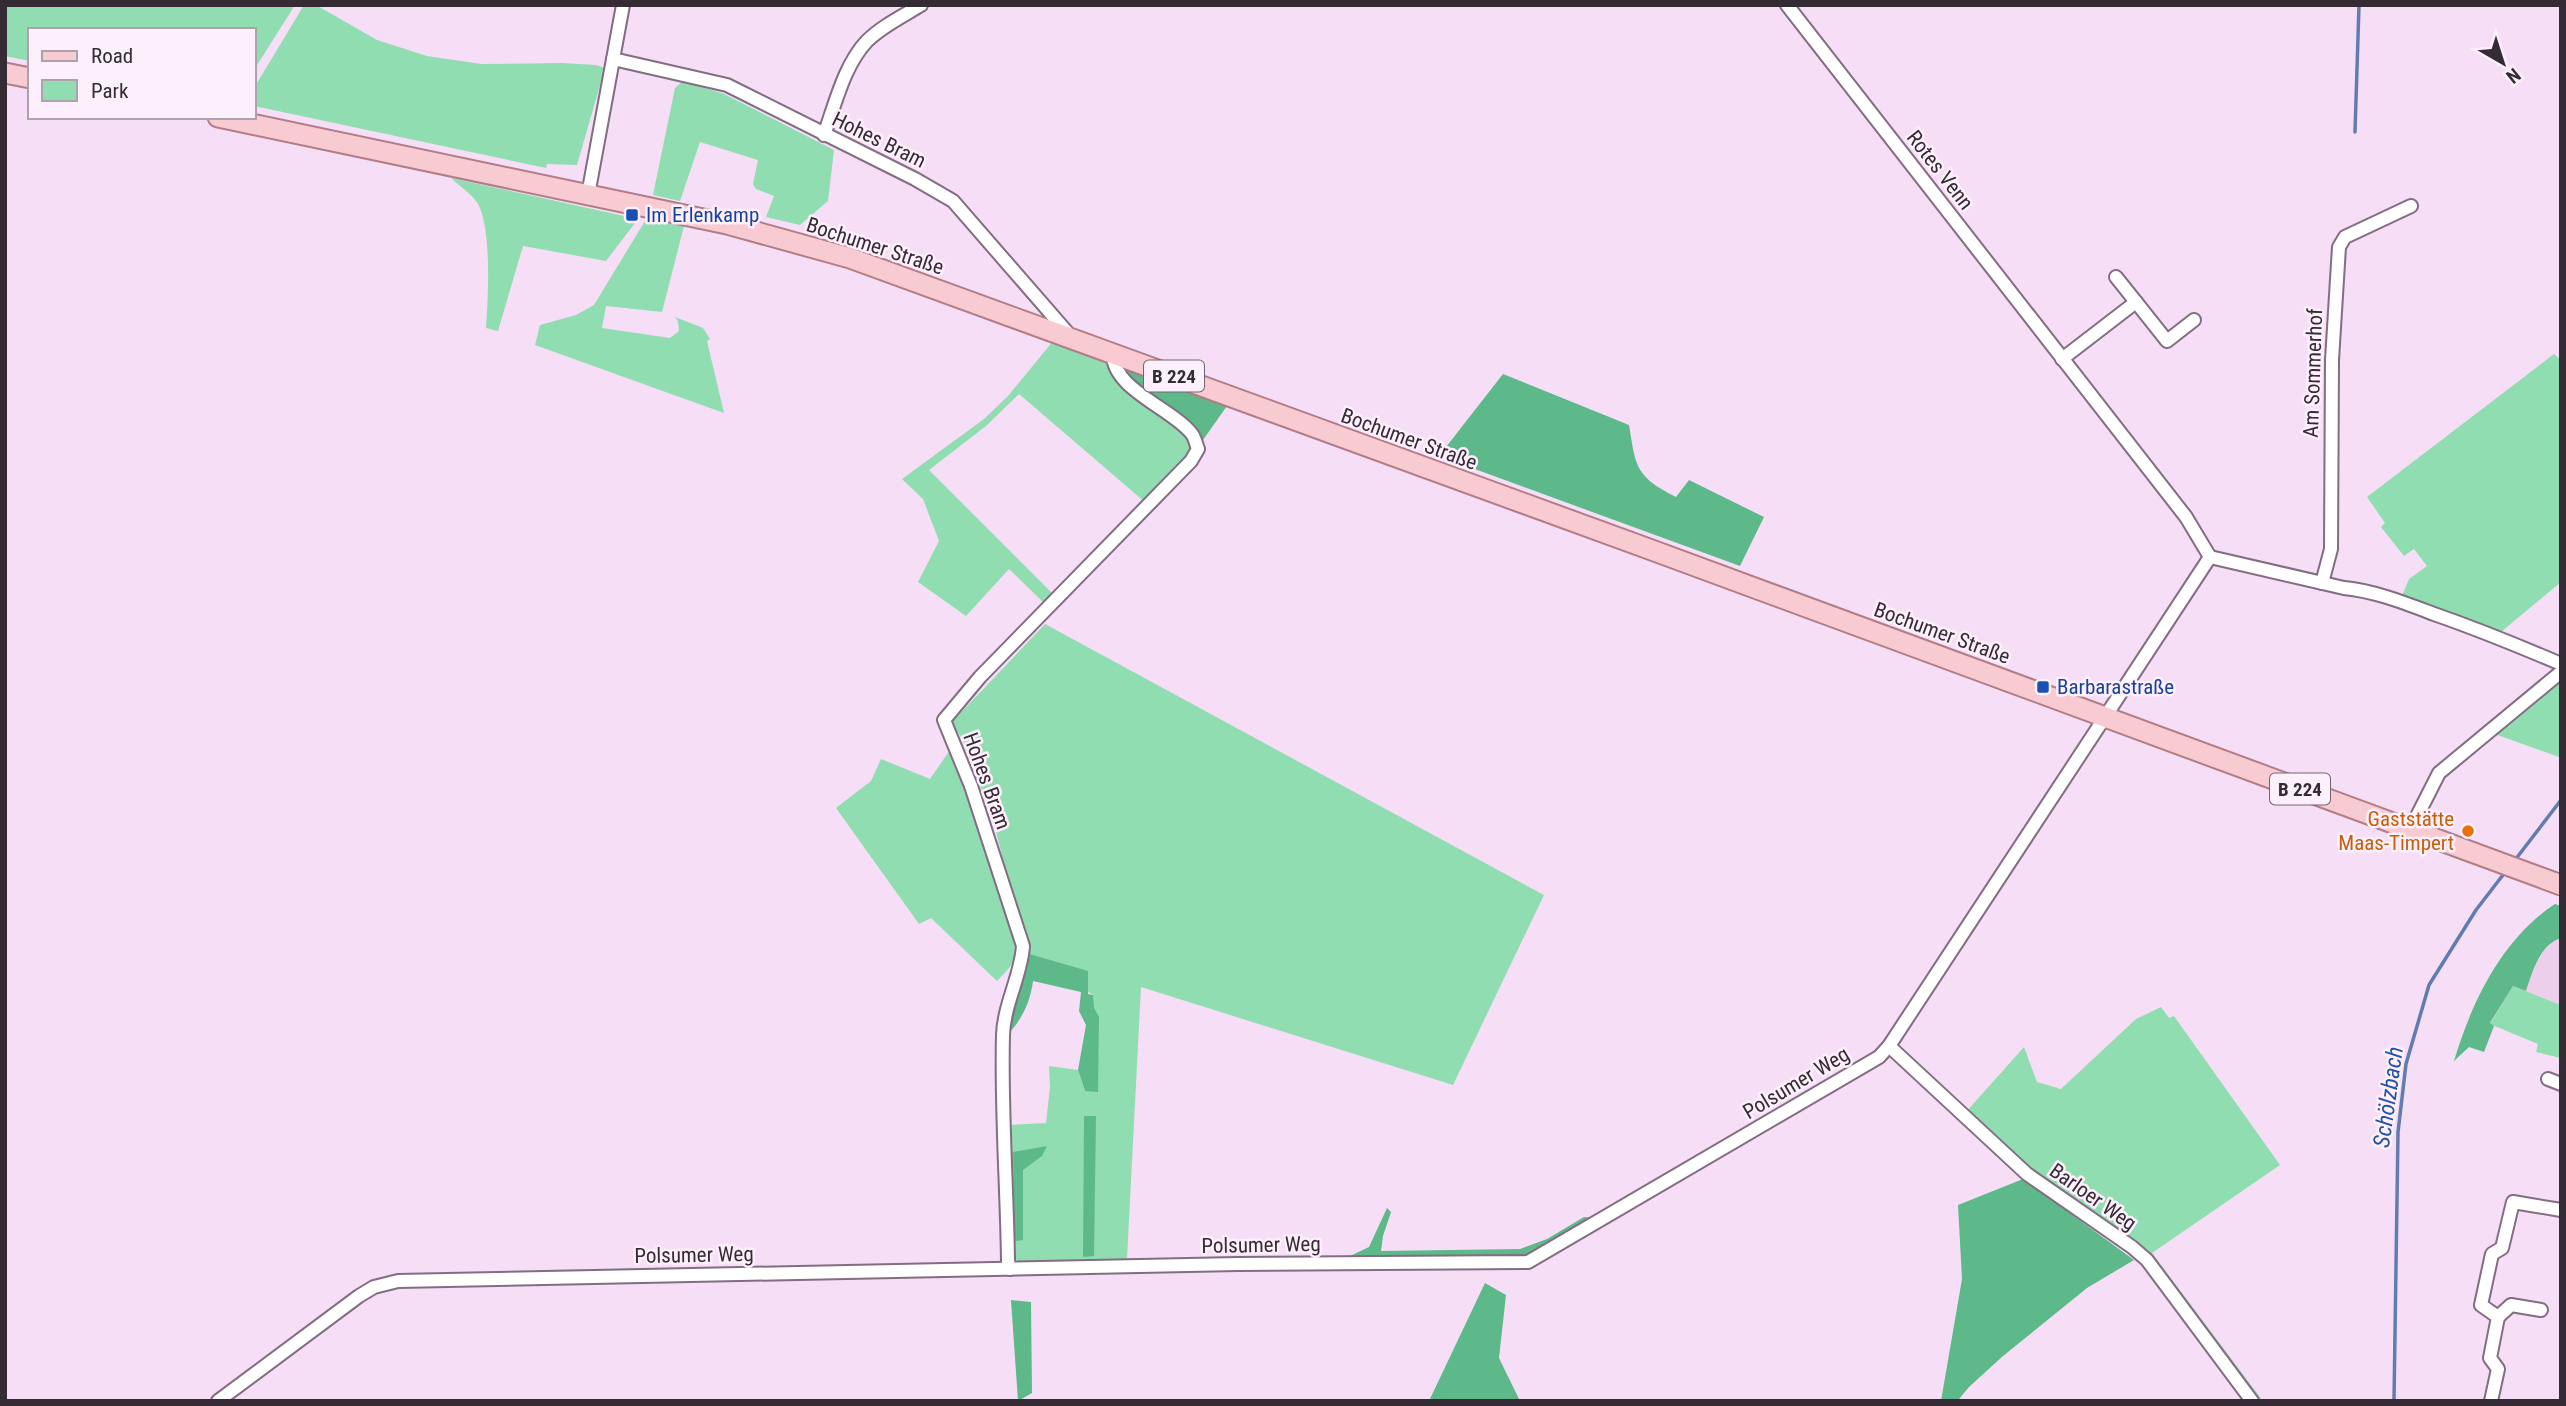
<svg xmlns="http://www.w3.org/2000/svg" width="2566" height="1406" font-family="'Roboto Condensed',sans-serif">
	<rect width="100%" height="100%" fill="#f6def6"/>
	<polygon fill="#edcfec" points="2561,938 2561,1005 2526,991 2533,970 2544,950 2553,940"/>
	<g fill="#91ddb2">
		<polygon points="5,5 295,5 254,70 254,30 30,30 30,61 5,56"/>
		<polygon points="304,5 316,5 377,40 427,56 481,64 562,63 596,65 605,68 577,165 547,164 546,168 254,106 254,88"/>
		<polygon points="683,81 724,94 834,150 828,201 800,225 766,217 774,196 756,189 753,184 758,160 700,142 680,201 653,195 675,88"/>
		<path d="M451 178 638 219 606 261 523 246 498 331 486 328C488 299 492 229 478 204 472 194 459 186 451 178Z"/>
		<polygon points="648,216 684,226 662,312 606,306 602,328 670,338 679,331 678,321 675,317 703,328 710,339 707,341 724,413 535,345 540,325 576,315 594,305"/>
		<polygon points="1054,340 1109,359 1190,435 1193,449 1189,459 1146,503 1019,394 986,426 929,470 1054,595 1044,603 1009,569 966,616 918,582 939,541 923,499 902,479 984,419 1008,396"/>
		<polygon points="2554,354 2561,360 2561,582 2501,632 2402,596 2409,579 2427,566 2414,549 2404,556 2381,527 2385,523 2367,497"/>
		<polygon points="1045,624 1544,895 1453,1085 1141,987 1127,1259 1018,1261 1013,1256 1009,1125 1046,1123 1050,1087 1049,1066 1078,1070 1085,1091 1093,995 1026,953 994,823 963,741 952,722"/>
		<polygon points="2561,677 2559,757 2492,733"/>
		<path d="M950 750 1015 933C1019 960 1015 962 997 981L931 918 919 924 836 808 871 781 881 759 930 779Z"/>
		<polygon points="2513,986 2561,1005 2561,1058 2536,1052 2538,1044 2490,1024"/>
		<polygon points="2161,1007 2169,1018 2174,1016 2280,1165 2152,1253 2263,1401 2256,1401 2149,1257 2035,1173 1966,1112 2024,1047 2037,1082 2061,1089 2136,1019"/>
	</g>
	<g fill="#5db989">
		<polygon points="1125,368 1229,403 1203,440 1134,385"/>
		<path d="M1503 374 1629 425C1636 467 1635 476 1676 497L1689 480 1764 517 1740 566 1439 456Z"/>
		<path d="M2555 904 2561 906V938C2540 944 2532 973 2526 991L2513 986 2490 1023 2494 1026 2484 1052 2469 1047 2454 1061C2472 1001 2502 939 2555 904Z"/>
		<path d="M1026 953 1088 971V994L1093 995 1094 1008 1099 1017 1098 1092 1085 1091 1078 1070 1086 1025 1079 1011 1081 992 1033 981C1030 1003 1022 1020 1006 1036Z"/>
		<polygon points="1084,1116 1096,1116 1094,1256 1083,1257"/>
		<polygon points="1047,1146 1042,1156 1023,1170 1023,1240 1015,1241 1013,1152"/>
		<polygon points="2023,1179 2134,1260 2087,1288 2003,1356 1969,1387 1959,1399 1994,1401 1941,1401 1962,1279 1958,1205"/>
		<polygon points="1387,1208 1391,1212 1383,1236 1381,1251 1520,1249 1547,1239 1584,1217 1596,1218 1564,1238 1518,1260 1346,1258 1369,1247"/>
		<polygon points="1485,1283 1506,1295 1499,1358 1520,1401 1429,1401"/>
		<polygon points="1011,1300 1031,1302 1032,1393 1018,1401"/>
	</g>
	<g fill="none" stroke-linecap="round" stroke-linejoin="round">
		<g stroke="#627cb0" stroke-width="3.5">
			<polyline points="2355,132 2359,5"/>
			<polyline points="2515,860 2561,800"/>
			<polyline points="2394,1401 2398,1132 2406,1064 2429,985 2476,910 2506,871"/>
		</g>
		<defs>
			<g id="street">
				<polyline points="1787,5 2186,517 2210,557"/>
				<polyline points="613,59 727,85 915,179 953,201 1073,339"/>
				<path d="M824 135C835 105 844 65 867 41 882 26 903 16 921 5"/>
				<polyline points="588,195 623,5"/>
				<polyline points="2116,277 2136,302"/>
				<polyline points="2062,359 2136,302 2167,341 2194,320"/>
				<path d="M2210 557 2344 588C2375 591 2405 603 2434 614 2477 629 2519 646 2561 664"/>
				<polyline points="2322,583 2331,549 2332,360 2339,247 2345,237 2411,206"/>
				<polyline points="2410,830 2439,773 2561,672"/>
				<polyline points="1889,1046 2027,1174 2132,1247 2147,1260 2252,1401"/>
				<polyline points="2548,1079 2561,1084"/>
				<path d="M1010 1269 1008 1261C1007 1186 1001 1110 1003 1035 1004 1004 1021 976 1023 946L971 786 944 720 980 677 1191 461 1198 449C1196 444 1195 438 1192 434 1173 409 1112 389 1113 354"/>
				<polyline points="2498,1317 2511,1305 2541,1310"/>
				<polyline points="218,1401 359,1296 374,1287 398,1281 1238,1264 1528,1262 1879,1057 1889,1046 2210,557"/>
				<polyline points="2491,1401 2498,1369 2490,1358 2498,1317 2481,1305 2492,1254 2502,1248 2513,1202 2561,1210"/>
			</g>
			<g id="primary">
				<polyline points="5,73 30,78"/>
				<polyline points="218,117 727,224 850,258 1649,549 2561,885"/>
			</g>
		</defs>
		<use href="#street" stroke="#826d81" stroke-width="16"/>
		<use href="#primary" stroke="#b17d87" stroke-width="23"/>
		<use href="#street" stroke="#fff" stroke-width="12"/>
		<use href="#primary" stroke="#f8cbd2" stroke-width="19"/>
	</g>
	<g fill="#1a4fb4" stroke="#feeffd" stroke-width="2.5">
		<rect x="625" y="208" width="14" height="14" rx="3.5"/>
		<rect x="2036" y="680" width="14" height="14" rx="3.5"/>
	</g>
	<circle fill="#e8710a" stroke="#feeffd" stroke-width="2.5" cx="2468" cy="831" r="7"/>
	<g text-anchor="middle" stroke-width="5" stroke-linejoin="round" paint-order="stroke">
		<g fill="#feeffd" stroke="#716670" stroke-width="2">
			<rect x="1144" y="360.5" width="60" height="31" rx="5"/>
			<rect x="2270" y="773.5" width="60" height="31" rx="5"/>
		</g>
		<g font-size="19" font-weight="bold" fill="#342b34">
			<text x="1174" y="383">B 224</text>
			<text x="2300" y="796">B 224</text>
		</g>
		<g font-size="21" fill="#342b34" stroke="#feeffd">
			<text transform="translate(879 140) rotate(26)" y="7">Hohes Bram</text>
			<text transform="translate(1940 170) rotate(52)" y="7">Rotes Venn</text>
			<text transform="translate(875 246) rotate(18)" y="7">Bochumer Straße</text>
			<text transform="translate(2313 373) rotate(-88)" y="7">Am Sommerhof</text>
			<text transform="translate(1409 439) rotate(20)" y="7">Bochumer Straße</text>
			<text transform="translate(1942 633) rotate(20)" y="7">Bochumer Straße</text>
			<text transform="translate(987 781) rotate(70)" y="7">Hohes Bram</text>
			<text transform="translate(1796 1083) rotate(-31)" y="7">Polsumer Weg</text>
			<text transform="translate(2093 1197) rotate(35)" y="7">Barloer Weg</text>
			<text transform="translate(1261 1245) rotate(-1)" y="7">Polsumer Weg</text>
			<text transform="translate(694 1255) rotate(-1)" y="7">Polsumer Weg</text>
		</g>
		<g font-size="21" fill="#164399" stroke="#feeffd" text-anchor="start">
			<text x="646" y="222">Im Erlenkamp</text>
			<text x="2057" y="694">Barbarastraße</text>
		</g>
		<g font-size="21" fill="#c56008" stroke="#feeffd" text-anchor="end">
			<text x="2454" y="826">Gaststätte<tspan x="2454" dy="24">Maas-Timpert</tspan></text>
		</g>
		<g font-size="23" font-style="italic" fill="#2252a5" stroke="#feeffd">
			<text transform="translate(2388 1097) rotate(-82)" y="8">Schölzbach</text>
		</g>
	</g>
	<rect width="2566" height="1406" fill="none" stroke="#342b34" stroke-width="14"/>
	<rect x="28" y="28" width="228" height="91" fill="#feeffd" stroke="#ada1ad" stroke-width="2"/>
	<rect x="42" y="51" width="35" height="10" fill="#f8cbd2" stroke="#ada1ad" stroke-width="2"/>
	<text x="91" y="63" font-size="21" fill="#342b34">Road</text>
	<rect x="42" y="80" width="35" height="21" fill="#91ddb2" stroke="#ada1ad" stroke-width="2"/>
	<text x="91" y="98" font-size="21" fill="#342b34">Park</text>
	<g transform="translate(2503 63) rotate(141)" stroke="#feeffd" stroke-width="5" paint-order="stroke">
	<path d="M0-5L12 26L0 18L-12 26Z" fill="#342b34"/>
	<text y="-10" font-size="19" font-weight="bold" text-anchor="middle" fill="#342b34">N</text>
	</g>
</svg>
